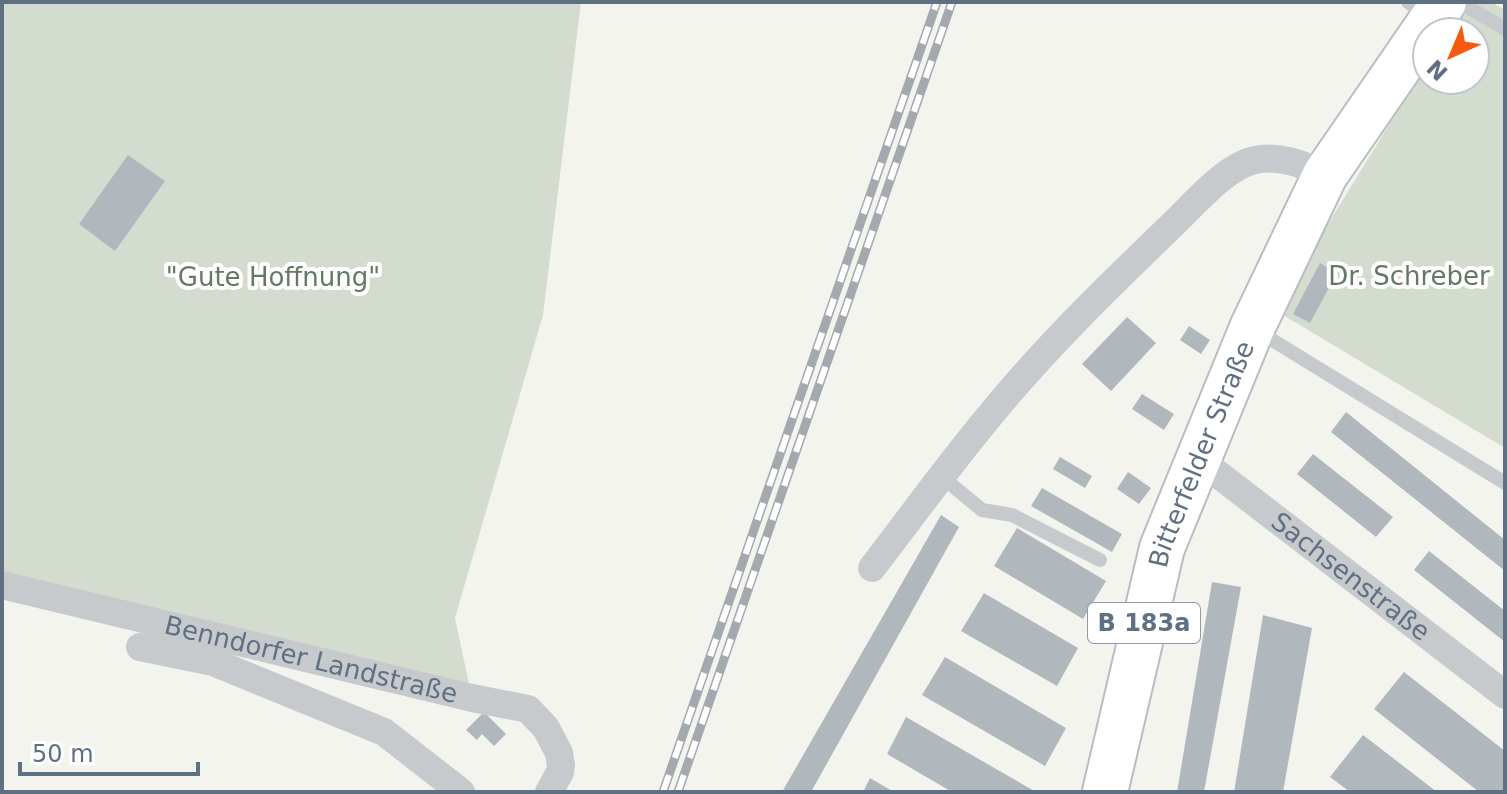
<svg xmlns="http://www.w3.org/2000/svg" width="1507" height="794" font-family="'DejaVu Sans',sans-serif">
	<rect width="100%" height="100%" fill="#f4f4ef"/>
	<g fill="#d3dccf">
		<polygon points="2,2 581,2 543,315 455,618 472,698 2,585"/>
		<polygon points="1474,2 1491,2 1505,10 1505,448 1283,315 1312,250 1427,63 1427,80 1475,80 1475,32 1451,32"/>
	</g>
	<g fill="#b1b8bd">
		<polygon points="128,155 165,181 115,251 79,224"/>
		<polygon points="1320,263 1337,273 1310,323 1293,314"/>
		<polygon points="1127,317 1156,343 1111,391 1082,364"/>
		<polygon points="1189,326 1210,340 1201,354 1180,340"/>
		<polygon points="1142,394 1174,414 1164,430 1132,409"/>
		<polygon points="1346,412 1505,540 1505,571 1331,432"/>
		<polygon points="1313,454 1393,517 1376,537 1297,474"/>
		<polygon points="1060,457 1092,476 1085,488 1053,469"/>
		<polygon points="1128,472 1151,488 1139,504 1117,489"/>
		<polygon points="1042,488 1122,534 1112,552 1031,506"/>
		<polygon points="941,515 959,527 811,792 782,792"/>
		<polygon points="1017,528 1106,581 1083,619 994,566"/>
		<polygon points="1429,551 1505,611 1505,642 1414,570"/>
		<polygon points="1212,582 1241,587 1204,792 1177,792"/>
		<polygon points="984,593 1078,648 1057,686 961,631"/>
		<polygon points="1263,615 1312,628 1283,792 1234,792"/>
		<polygon points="945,657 1066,728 1045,766 922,695"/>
		<polygon points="1404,672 1505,751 1505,792 1479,792 1374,709"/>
		<polygon points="484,712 506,734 494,746 482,734 477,740 466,730"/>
		<polygon points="906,717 1036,792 952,792 887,754"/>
		<polygon points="1363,735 1437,792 1350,792 1330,777"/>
		<polygon points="870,778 894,792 863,792"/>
	</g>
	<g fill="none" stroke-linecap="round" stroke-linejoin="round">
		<defs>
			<g id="primary">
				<path id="s3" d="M1105 792 1162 548 1252 328 1325 175 1444 2"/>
			</g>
		</defs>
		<use href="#primary" stroke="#b9bcc0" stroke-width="48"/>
		<g stroke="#c7cacd" stroke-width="14">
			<polyline points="1408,2 1428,16"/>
			<polyline points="1459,2 1505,29"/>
			<polyline points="1256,330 1505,483"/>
			<polyline points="942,477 982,510 1012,515 1100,560"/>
		</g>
		<g stroke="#c7cacd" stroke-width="28">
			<path id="s1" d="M1197 458 1505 695"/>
			<path d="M872 568C912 516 950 463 992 413 1046 347 1108 287 1169 228 1191 208 1225 166 1255 160 1280 155 1303 164 1325 175"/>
			<path id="s2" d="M2 585 472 698 528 709 546 728 559 753 561 765 560 772 549 792"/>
			<polyline points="140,647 213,662 384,732 461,792"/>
		</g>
		<use href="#primary" stroke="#fff" stroke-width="44"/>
		<defs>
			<g id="rail">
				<polyline points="663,792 937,2"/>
				<polyline points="678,792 952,2"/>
			</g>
		</defs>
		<use href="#rail" stroke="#a4a9af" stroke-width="9"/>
		<use href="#rail" stroke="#fff" stroke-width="6" stroke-dasharray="18" stroke-linecap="butt"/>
	</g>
	<g text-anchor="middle" stroke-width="8" stroke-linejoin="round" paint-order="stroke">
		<rect fill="#fff" stroke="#8f9ba8" stroke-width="2" x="1088" y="603" width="112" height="40" rx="6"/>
		<g font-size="24" font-weight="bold" fill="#5f7083">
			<text x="1144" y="631">B 183a</text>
		</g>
		<g font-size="26" fill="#627a5f" stroke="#fff">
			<text x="1409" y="285">Dr. Schreber</text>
			<text x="273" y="286">"Gute Hoffnung"</text>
		</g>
		<g font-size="26" fill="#5f7083" stroke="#fff">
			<text dy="9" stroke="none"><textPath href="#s3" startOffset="352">Bitterfelder Straße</textPath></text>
			<text dy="9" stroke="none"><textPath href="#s1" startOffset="194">Sachsenstraße</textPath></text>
			<text dy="9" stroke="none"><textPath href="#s2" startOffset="318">Benndorfer Landstraße</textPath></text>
		</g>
	</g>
	<rect width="1507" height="794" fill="none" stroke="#5f7083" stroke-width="8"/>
	<g transform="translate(1451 56) rotate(224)"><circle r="38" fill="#ffffff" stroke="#bfc6cd" stroke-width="2"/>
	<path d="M0-6L14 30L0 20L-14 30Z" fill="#f55a0e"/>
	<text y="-12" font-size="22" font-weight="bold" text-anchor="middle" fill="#5f7083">N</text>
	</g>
	<path d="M20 762v12h178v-12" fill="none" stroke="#5f7083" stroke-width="4"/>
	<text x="32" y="762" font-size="24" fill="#5f7083" stroke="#ffffff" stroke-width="6" paint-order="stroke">50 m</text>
</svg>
